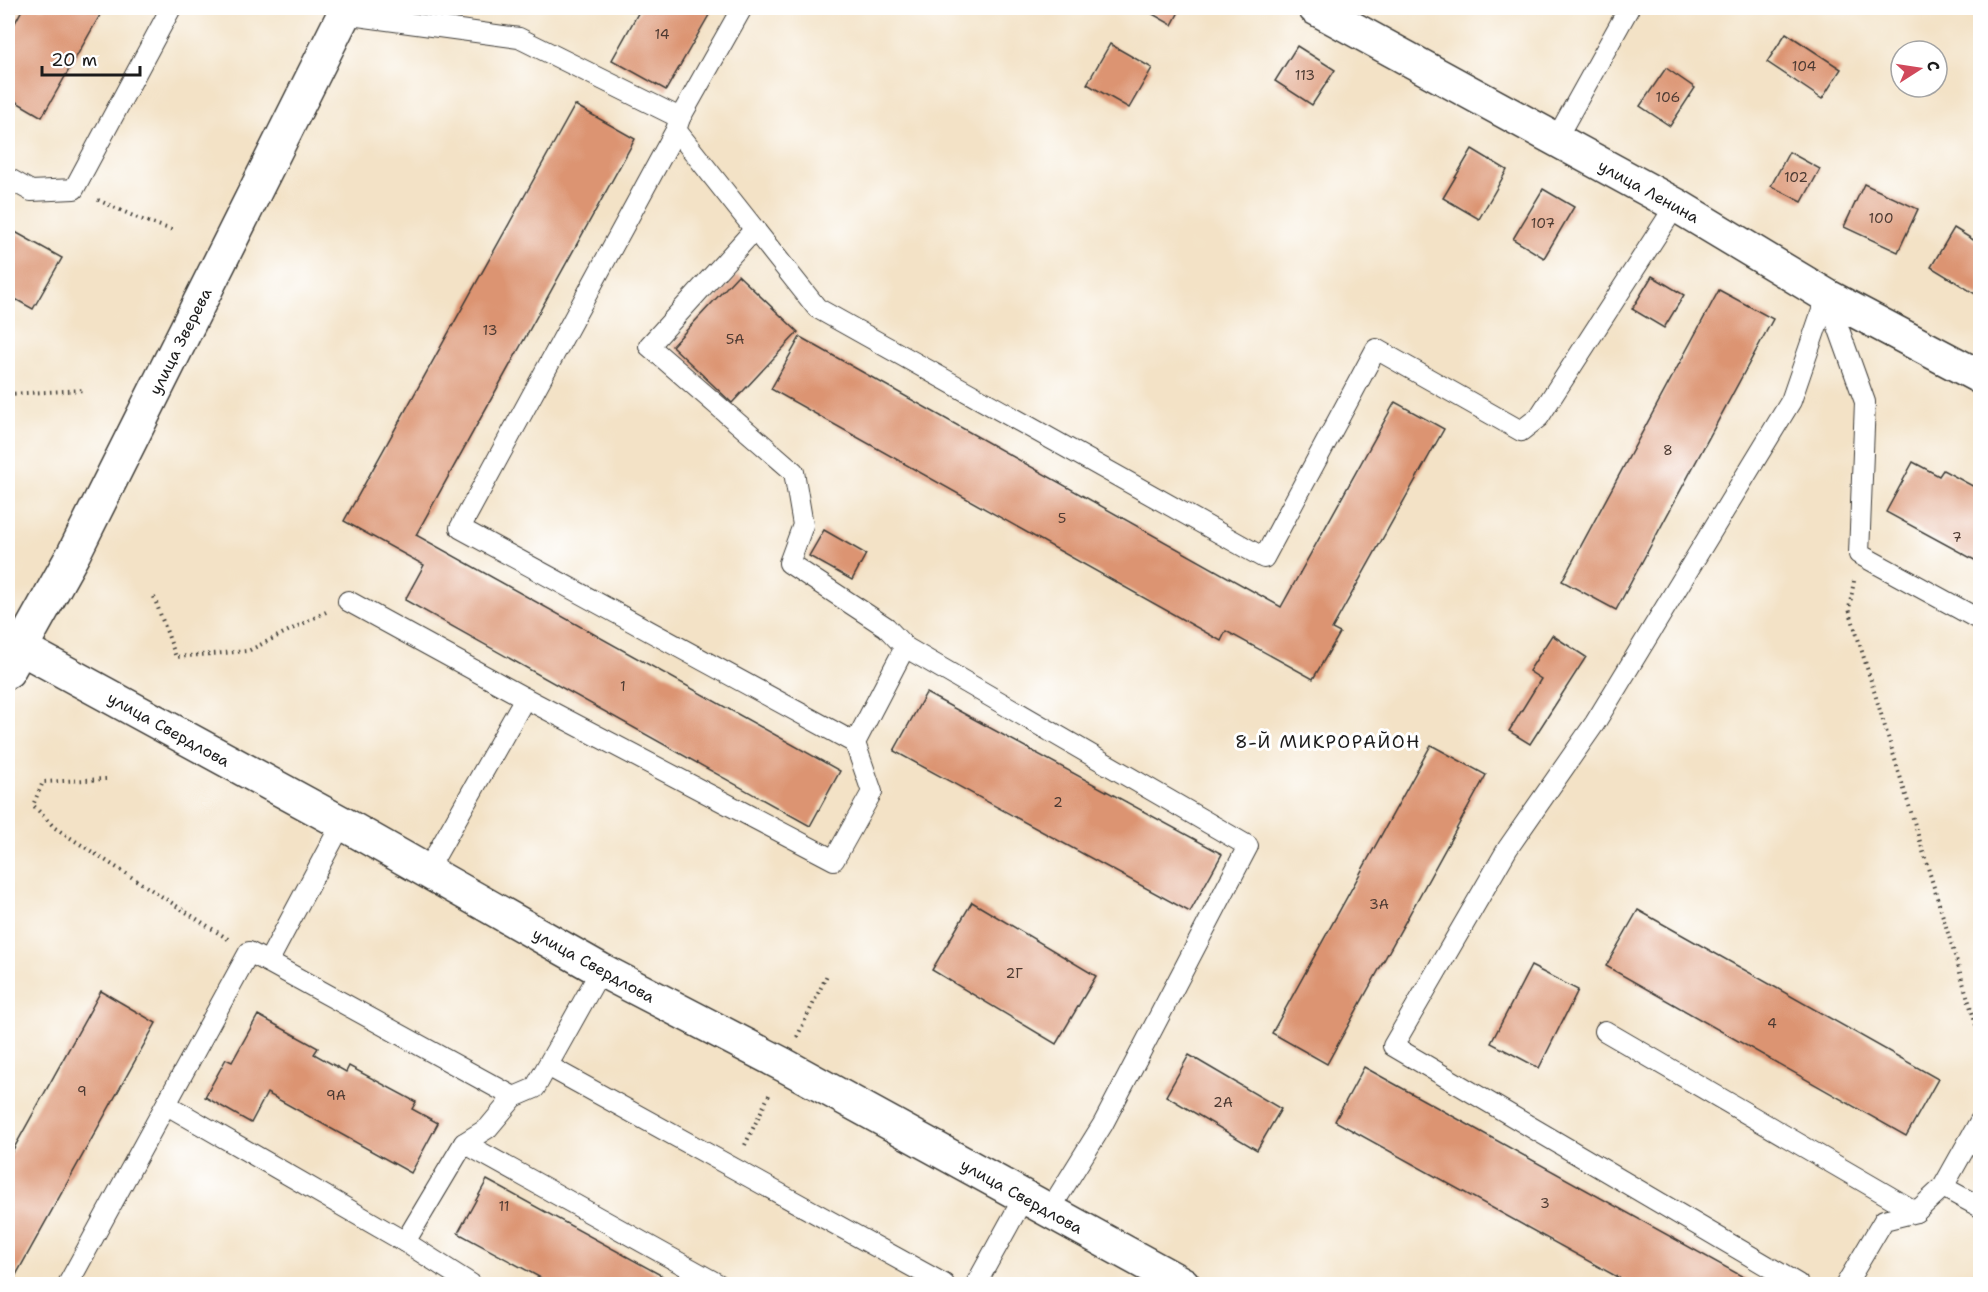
<svg xmlns="http://www.w3.org/2000/svg" width="1988" height="1292" font-family="'Shantell Sans',sans-serif">
	<rect width="100%" height="100%" fill="#fff"/>
	<filter id="ink" filterUnits="userSpaceOnUse"><feTurbulence type="fractalNoise" baseFrequency=".0167" numOctaves="2"/><feDisplacementMap in="SourceGraphic" scale="12" xChannelSelector="R" yChannelSelector="G"/><feConvolveMatrix kernelMatrix="1 2 1 2 8 2 1 2 1" color-interpolation-filters="sRGB"/></filter>
	<filter id="wash" filterUnits="userSpaceOnUse"><feTurbulence type="fractalNoise" baseFrequency=".008" numOctaves="4" result="noise"/><feDisplacementMap in="SourceGraphic" scale="24" xChannelSelector="R" yChannelSelector="G"/><feGaussianBlur stdDeviation="1.35" result="paint"/><feColorMatrix in="noise" values="0 0 0 0 0 0 0 0 0 0 0 0 0 0 0 0 0 1.4 0 .05"/><feComposite in="paint" operator="in"/></filter>
	<g filter="url(#wash)">
		<rect width="100%" height="100%" fill="#f3e2c6"/>
		<g id="blocks">
			<g fill="#dc9472">
				<polygon points="23,8 104,8 42,117 8,97 8,36"/>
				<polygon points="641,8 713,8 666,90 612,60"/>
				<polygon points="1142,8 1181,8 1172,25"/>
				<polygon points="1786,33 1841,69 1822,99 1767,62"/>
				<polygon points="1110,44 1152,68 1129,108 1087,84"/>
				<polygon points="1297,46 1335,70 1312,105 1275,81"/>
				<polygon points="1666,68 1695,88 1670,126 1640,106"/>
				<polygon points="575,105 635,139 416,535 840,771 810,826 405,600 424,565 344,521"/>
				<polygon points="1472,149 1507,170 1479,219 1443,198"/>
				<polygon points="1789,152 1820,169 1802,202 1771,186"/>
				<polygon points="1864,184 1918,209 1898,252 1844,227"/>
				<polygon points="1543,189 1574,207 1544,258 1513,239"/>
				<polygon points="8,228 62,258 33,309 8,295"/>
				<polygon points="1954,228 1980,244 1980,297 1931,267"/>
				<polygon points="738,275 798,332 732,403 672,346"/>
				<polygon points="1652,276 1684,295 1664,328 1632,309"/>
				<polygon points="1719,290 1773,319 1616,610 1562,581"/>
				<polygon points="800,337 1281,607 1395,402 1444,429 1332,629 1340,633 1313,679 1226,631 1221,641 771,389"/>
				<polygon points="1913,462 1939,476 1943,470 1980,490 1980,563 1886,512"/>
				<polygon points="824,530 866,554 852,580 809,556"/>
				<polygon points="1552,635 1586,657 1530,744 1509,731 1541,679 1529,671"/>
				<polygon points="926,693 1222,854 1190,912 894,751"/>
				<polygon points="1431,745 1486,775 1327,1064 1272,1033"/>
				<polygon points="972,902 1096,976 1056,1044 932,970"/>
				<polygon points="1638,910 1938,1079 1906,1136 1606,966"/>
				<polygon points="1531,966 1578,990 1539,1068 1491,1043"/>
				<polygon points="101,991 156,1023 11,1284 8,1284 8,1159"/>
				<polygon points="258,1015 318,1048 314,1054 346,1072 349,1066 416,1102 412,1109 438,1123 411,1173 267,1093 251,1123 205,1097 226,1059 232,1062"/>
				<polygon points="1189,1055 1281,1109 1257,1150 1166,1096"/>
				<polygon points="1364,1067 1756,1284 1630,1284 1335,1121"/>
				<polygon points="487,1180 677,1284 552,1284 458,1233"/>
				<polygon points="1978,1274 1980,1275 1980,1284 1972,1284"/>
			</g>
		</g>
	</g>
	<g filter="url(#ink)">
		<use href="#blocks" fill-opacity="0" stroke="#3c3a36" stroke-width="1.5"/>
		<g fill="none" stroke-linecap="round" stroke-linejoin="round">
			<defs>
				<g id="lane">
					<polyline points="742,8 680,118 676,130 460,528 855,743 905,647 1248,846 1103,1124 1049,1211"/>
					<polyline points="343,14 519,38 680,118"/>
					<polyline points="676,130 817,308 1264,558 1376,349 1521,431 1539,417 1676,205"/>
					<polyline points="1556,139 1629,8"/>
					<polyline points="8,178 31,191 74,189 171,8"/>
					<polyline points="755,229 649,346 794,472 803,525 789,563 886,627 905,647"/>
					<polyline points="1827,296 1865,402 1859,554 1980,620"/>
					<polyline points="348,601 525,698 834,860 872,792 855,743"/>
					<polyline points="427,871 525,698"/>
					<polyline points="268,962 514,1097"/>
					<polyline points="1605,1031 1916,1212"/>
					<polyline points="548,1066 944,1284"/>
					<polyline points="167,1105 405,1242"/>
					<polyline points="464,1143 488,1128 514,1097 535,1088 601,970"/>
					<polyline points="1943,1187 1980,1207"/>
					<polyline points="68,1284 249,952 268,962 342,823"/>
					<polyline points="471,1284 405,1242 464,1143 718,1284"/>
					<polyline points="976,1284 1024,1197"/>
					<polyline points="1798,1284 1393,1046 1508,848 1595,723 1791,401 1827,296"/>
					<polyline points="1846,1284 1884,1220 1916,1212 1943,1187 1980,1121"/>
				</g>
				<g id="secondary">
					<polyline points="1315,8 1676,205 1827,296 1980,377"/>
					<polyline points="8,641 342,823 601,970 784,1065 1183,1284"/>
					<polyline points="8,671 74,553 347,8"/>
				</g>
			</defs>
			<use href="#lane" stroke="#3c3a36" stroke-width="22"/>
			<use href="#secondary" stroke="#3c3a36" stroke-width="36"/>
			<g stroke="#3c3a36" stroke-width="4" stroke-dasharray="1.5 4.5" stroke-linecap="butt">
				<polyline points="98,200 140,219 175,231"/>
				<polyline points="8,394 85,390"/>
				<polyline points="1854,581 1849,609 1980,1038"/>
				<polyline points="154,597 176,657 248,651 326,612"/>
				<polyline points="106,779 43,782 33,805 55,828 228,939"/>
				<polyline points="797,1037 828,973"/>
				<polyline points="745,1145 769,1095"/>
			</g>
			<use href="#lane" stroke="#fff" stroke-width="20"/>
			<use href="#secondary" stroke="#fff" stroke-width="33"/>
		</g>
	</g>
	<g text-anchor="middle" stroke-width="6" stroke-linejoin="round" paint-order="stroke">
		<g font-size="14" fill="#4c3a32">
			<text x="662" y="39">14</text>
			<text x="1804" y="71">104</text>
			<text x="1305" y="80">113</text>
			<text x="1668" y="102">106</text>
			<text x="1796" y="182">102</text>
			<text x="1881" y="223">100</text>
			<text x="1543" y="228">107</text>
			<text x="490" y="335">13</text>
			<text x="735" y="344">5А</text>
			<text x="1668" y="455">8</text>
			<text x="1062" y="523">5</text>
			<text x="1957" y="542">7</text>
			<text x="623" y="691">1</text>
			<text x="1058" y="807">2</text>
			<text x="1379" y="909">3А</text>
			<text x="1014" y="978">2Г</text>
			<text x="1772" y="1028">4</text>
			<text x="82" y="1096">9</text>
			<text x="336" y="1100">9А</text>
			<text x="1223" y="1107">2А</text>
			<text x="1545" y="1208">3</text>
			<text x="504" y="1211">11</text>
		</g>
		<g font-size="16" fill="#1c1c1c" stroke="#fff">
			<text transform="translate(1649 191) rotate(29)" y="6">улица Ленина</text>
			<text transform="translate(180 341) rotate(-63)" y="6">улица Зверева</text>
			<text transform="translate(169 729) rotate(29)" y="6">улица Свердлова</text>
			<text transform="translate(594 965) rotate(29)" y="6">улица Свердлова</text>
			<text transform="translate(1022 1196) rotate(29)" y="6">улица Свердлова</text>
		</g>
		<g font-size="18" letter-spacing="1.5" fill="#1c1c1c" stroke="#fff">
			<text x="1328" y="748">8-Й МИКРОРАЙОН</text>
		</g>
	</g>
	<rect width="1988" height="1292" fill="none" stroke="#fff" stroke-width="30"/>
	<g transform="translate(1919 69) rotate(78)"><circle r="28" fill="#ffffff" stroke="#a4a4a4" stroke-width="1.5"/>
	<path d="M0-4.5L10 22L0 15L-10 22Z" fill="#d1495b"/>
	<text y="-9" font-size="16" font-weight="bold" text-anchor="middle" fill="#1c1c1c">С</text>
	</g>
	<path d="M42 66v9h98v-9" fill="none" stroke="#1c1c1c" stroke-width="3"/>
	<text x="51" y="66" font-size="18" fill="#1c1c1c" stroke="#ffffff" stroke-width="4.5" paint-order="stroke">20 m</text>
</svg>
